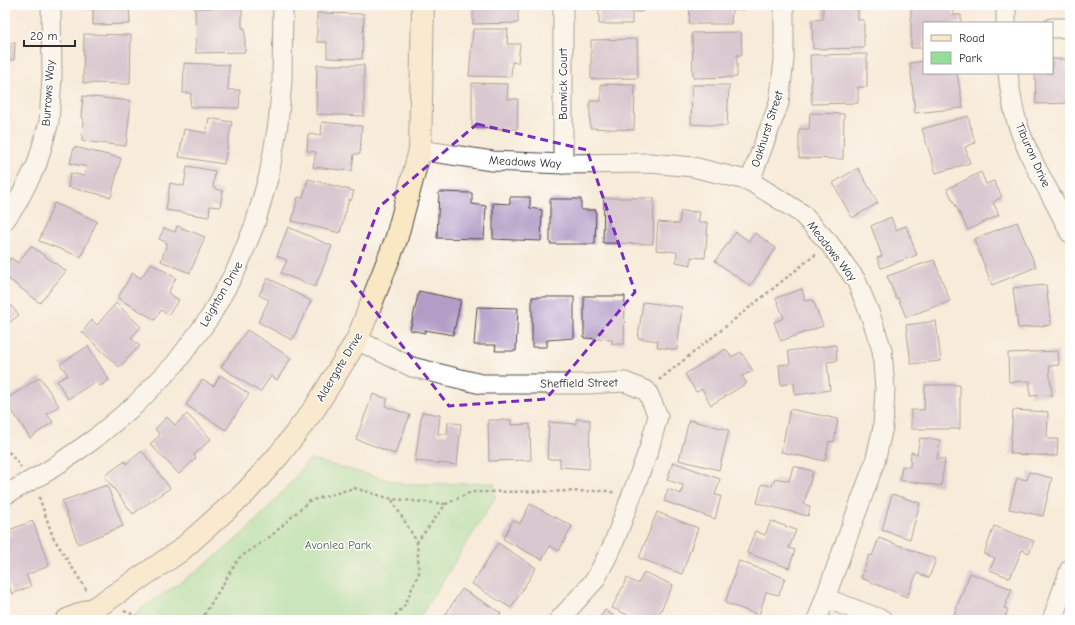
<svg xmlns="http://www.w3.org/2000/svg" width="1075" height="625" font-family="'Comic Neue',sans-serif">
	<rect width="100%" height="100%" fill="#fff"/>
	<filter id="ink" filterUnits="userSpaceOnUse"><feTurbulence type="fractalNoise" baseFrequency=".025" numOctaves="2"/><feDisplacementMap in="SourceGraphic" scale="8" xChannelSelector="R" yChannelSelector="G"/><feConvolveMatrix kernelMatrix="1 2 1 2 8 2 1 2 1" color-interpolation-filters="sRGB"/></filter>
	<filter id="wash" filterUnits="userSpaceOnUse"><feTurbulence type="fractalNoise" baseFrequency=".012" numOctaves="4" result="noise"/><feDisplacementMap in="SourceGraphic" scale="16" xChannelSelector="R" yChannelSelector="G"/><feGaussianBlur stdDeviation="0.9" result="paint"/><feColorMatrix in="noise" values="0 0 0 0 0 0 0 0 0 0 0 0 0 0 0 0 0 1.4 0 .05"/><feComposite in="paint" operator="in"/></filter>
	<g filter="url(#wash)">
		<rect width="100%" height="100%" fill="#f7ebd9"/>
		<path fill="#96de98" stroke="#608462" d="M310 459 404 484 494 483 495 498 418 620H135L137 611C172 588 209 564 240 536 266 512 288 486 310 459Z"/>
		<g id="blocks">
			<g fill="#b39dc6">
				<polygon points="83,5 129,5 130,24 93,25 93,9 83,9"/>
				<polygon points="473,5 518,5 518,23 473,24"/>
				<polygon points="591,5 642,5 642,12 632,12 632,24 599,24 599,9 591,9"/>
				<polygon points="690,5 744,5 744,10 732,9 731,24 689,24"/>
				<polygon points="823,5 858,5 858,20 864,20 864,48 813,49 812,20 823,19"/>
				<polygon points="911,5 953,5 953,15 961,15 961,23 924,23 924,48 911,48"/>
				<polygon points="195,8 242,8 242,28 245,28 245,52 196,53"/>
				<polygon points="317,13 364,14 362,59 327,58 327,42 317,42"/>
				<polygon points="473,29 508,29 507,44 520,44 518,63 512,62 511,77 469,76"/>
				<polygon points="741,32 742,55 737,55 737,77 693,78 692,33"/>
				<polygon points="84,34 131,35 130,84 83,83"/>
				<polygon points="637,39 638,78 591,79 591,40"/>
				<polygon points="5,43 15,43 14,60 5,60"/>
				<polygon points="867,54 867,87 858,87 858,103 812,104 810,55"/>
				<polygon points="1052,59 1066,59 1066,70 1070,70 1070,103 1036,104 1035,73 1052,73"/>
				<polygon points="924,61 924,73 957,73 963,108 915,113 910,63"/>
				<polygon points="184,63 229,65 228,90 240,90 239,108 190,107 191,93 183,93"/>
				<polygon points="317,65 364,65 364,116 316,114"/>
				<polygon points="472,83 508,84 507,99 518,99 517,129 472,128"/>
				<polygon points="601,84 635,85 634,130 590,128 590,101 601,101"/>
				<polygon points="692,85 729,85 727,126 691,124"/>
				<polygon points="83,96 131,101 126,146 82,141 83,118 81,118"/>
				<polygon points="810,113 844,114 843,159 799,158 799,129 809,129"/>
				<polygon points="968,116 975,143 965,147 970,163 936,173 922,129"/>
				<polygon points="5,117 10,117 8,129 5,129"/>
				<polygon points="209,118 232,122 224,164 179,157 184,129 206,133"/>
				<polygon points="322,122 362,126 360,154 354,154 352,171 313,167 316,152 307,151 308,134 321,135"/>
				<polygon points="74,147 121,158 111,197 68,187 70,173 84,176 87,167 70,163"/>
				<polygon points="187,166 215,171 213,188 223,191 220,207 210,206 209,217 166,210 170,183 184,186"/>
				<polygon points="858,168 878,203 852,218 833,183"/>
				<polygon points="981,172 986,184 994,181 1002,197 993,202 999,215 968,230 947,189"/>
				<polygon points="308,179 354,191 351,201 349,199 340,233 292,221 298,197 303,198"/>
				<polygon points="439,192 472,193 472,204 486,206 484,239 437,238"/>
				<polygon points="510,197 530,197 530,208 542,210 541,241 493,239 493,203 510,204"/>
				<polygon points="604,198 654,198 653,244 603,243"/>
				<polygon points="550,199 581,199 581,210 596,210 595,244 550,244"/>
				<polygon points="54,203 97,221 81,257 39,241"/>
				<polygon points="681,211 700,212 698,222 708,223 705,258 691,257 691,265 676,262 677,252 656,250 658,222 679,224"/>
				<polygon points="891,217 896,230 906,226 917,255 881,268 877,258 882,256 871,226"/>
				<polygon points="1017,222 1036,267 992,285 974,239"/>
				<polygon points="177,226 205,237 190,273 161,261 167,243 159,239 164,228 175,232"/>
				<polygon points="288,227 332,246 315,287 281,273 287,260 277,256"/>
				<polygon points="736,232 749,241 755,233 776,248 750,286 715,261"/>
				<polygon points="31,246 66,271 40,303 5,276 5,266 11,258 18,263"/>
				<polygon points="934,260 950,301 906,317 898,298 896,298 887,276"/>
				<polygon points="151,263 176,278 168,293 179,300 168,315 161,310 155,320 118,298 132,273 141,278"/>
				<polygon points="268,278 311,301 292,340 258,322 269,300 259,295"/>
				<polygon points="1046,285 1051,325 1018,328 1013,288"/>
				<polygon points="802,289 805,301 813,300 823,326 781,341 774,322 784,318 776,298"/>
				<polygon points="419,291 461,300 453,335 425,330 425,333 410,330"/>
				<polygon points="584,296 625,296 624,344 612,344 612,340 584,338"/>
				<polygon points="532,297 574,297 574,338 547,340 547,347 532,347"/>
				<polygon points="5,299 19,315 5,326"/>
				<polygon points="643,302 682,307 677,350 657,347 658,341 638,338"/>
				<polygon points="116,303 141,327 131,338 140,346 119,367 82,332 92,320 97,325"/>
				<polygon points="477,307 518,308 516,351 495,351 496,345 474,345"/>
				<polygon points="936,321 941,361 911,364 906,325"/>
				<polygon points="247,330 291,358 277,380 271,376 260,392 221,367"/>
				<polygon points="836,345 837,361 827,362 830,390 795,395 794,383 781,385 779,365 790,364 788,351"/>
				<polygon points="88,346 109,380 100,386 96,381 68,399 57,381 68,375 60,364"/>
				<polygon points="726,349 731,357 741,352 753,371 742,376 747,383 711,405 702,389 696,392 685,374"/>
				<polygon points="1058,351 1059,365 1049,366 1052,395 1030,396 1030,381 1009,382 1008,353"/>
				<polygon points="220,375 249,394 226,430 186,405 202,380 214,386"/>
				<polygon points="40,377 59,406 47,414 53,422 30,438 5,400"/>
				<polygon points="925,385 960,385 960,429 911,429 911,410 924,410"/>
				<polygon points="373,394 388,399 385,406 410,415 395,454 356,439"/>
				<polygon points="790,409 838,419 834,442 829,441 825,461 781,452"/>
				<polygon points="1013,410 1048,412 1047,439 1058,439 1057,456 1010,454"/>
				<polygon points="422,412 440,415 438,434 447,434 448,422 461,424 457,465 415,461"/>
				<polygon points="187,414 211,439 194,455 196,458 179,474 150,444 160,435 155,429 167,417 175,425"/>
				<polygon points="576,419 590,420 589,469 560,467 560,459 547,459 549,422 576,424"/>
				<polygon points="488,420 511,420 511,425 530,424 531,460 489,461"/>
				<polygon points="689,420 729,430 719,470 679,460"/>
				<polygon points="920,438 940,440 937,459 945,459 941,486 900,480 902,466 910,467 911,452 917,454"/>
				<polygon points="142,451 170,488 133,514 104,476 125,461 126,464"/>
				<polygon points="673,462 720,479 715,495 721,496 715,519 664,501 668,489 681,494 683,485 667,480"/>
				<polygon points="793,466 813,471 804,504 810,506 808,516 757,503 762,484 772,486 775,478 789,481"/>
				<polygon points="1029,472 1052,478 1043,516 1009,509 1017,478 1027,480"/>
				<polygon points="107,485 123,526 78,544 62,501"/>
				<polygon points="892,494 920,503 910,539 882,530"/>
				<polygon points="530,504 572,526 559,551 550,546 542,560 503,539 513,520 520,524"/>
				<polygon points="657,512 698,528 682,574 639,558"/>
				<polygon points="33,521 49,566 26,575 31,586 12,594 5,574 5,537 11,535 9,530"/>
				<polygon points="771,521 796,530 789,548 795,550 789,568 747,553 755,531 765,535"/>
				<polygon points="994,526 1034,541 1029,553 1022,550 1010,578 990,570 995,558 984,554"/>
				<polygon points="879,538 936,559 929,578 917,573 907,597 861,578 869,555 872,556"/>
				<polygon points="498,543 536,568 511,608 472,584"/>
				<polygon points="739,561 785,578 779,595 766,592 759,615 725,603"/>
				<polygon points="644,572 673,585 656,620 639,620 612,608 627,578 638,584"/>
				<polygon points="970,573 1012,589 1004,608 1008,609 1004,620 969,620 954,614"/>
				<polygon points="462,589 501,613 497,620 442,620"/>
				<polygon points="605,610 619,620 598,620"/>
			</g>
		</g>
	</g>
	<g filter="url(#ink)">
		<use href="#blocks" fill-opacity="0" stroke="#4a4845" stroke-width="1"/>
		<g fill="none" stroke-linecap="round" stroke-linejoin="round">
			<defs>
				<g id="street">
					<polyline points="1006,5 1006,23"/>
					<polyline points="1052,28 1070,28"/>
					<path d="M1008 73C1010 90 1012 108 1018 125 1030 163 1054 197 1070 233"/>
					<polyline points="420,150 492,161 563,164 650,163 693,167 750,181 801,213 829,243 856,280 870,314 882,350 885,389 883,427 875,462 817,620"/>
					<polyline points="563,164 563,5"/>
					<polyline points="750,181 779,103 784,60 784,5"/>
					<polyline points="5,220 17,203 37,164 49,122 52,77 51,5"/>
					<polyline points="357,340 412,367 481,384 587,384 625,382 647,391 658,416 649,449 613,545 595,580 559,620"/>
					<polyline points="5,495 48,471 93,440 135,405 175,364 210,317 237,268 255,224 269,175 278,124 282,81 283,5"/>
					<polyline points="825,598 883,620"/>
					<polyline points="1052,620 1070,569"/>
				</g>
				<polyline id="secondary" points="67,620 95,608 180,551 246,492 279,455 315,408 357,340 396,240 420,150 423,5"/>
			</defs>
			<use href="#street" stroke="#4a4845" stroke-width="21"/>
			<use href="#secondary" stroke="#4a4845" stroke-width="24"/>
			<g stroke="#4a4845" stroke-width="2.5" stroke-dasharray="3 3" stroke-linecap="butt">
				<polyline points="659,380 816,254"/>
				<polyline points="5,447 21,467"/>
				<polyline points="39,497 53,537 87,591"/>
				<polyline points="392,500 417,542 446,504 471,492 608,491 615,493"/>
				<polyline points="124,611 148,620"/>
				<polyline points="201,620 239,558 271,536 309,501 354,488 392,499 446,504"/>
				<polyline points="391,620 404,606 419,573 417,542"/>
			</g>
			<use href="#street" stroke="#fff" stroke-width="19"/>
			<use href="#secondary" stroke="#fae7c3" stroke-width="22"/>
		</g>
	</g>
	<path d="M0 0H1075V625H0ZM477 124 587 150 635 292 546 399 449 406 352 281 379 207Z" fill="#f7ebd9" fill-opacity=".55" fill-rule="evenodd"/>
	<path fill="none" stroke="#7b2cbf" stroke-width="3" stroke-dasharray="8 5" stroke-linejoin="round" d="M477 124 587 150 635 292 546 399 449 406 352 281 379 207Z"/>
	<g text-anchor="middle" stroke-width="3" stroke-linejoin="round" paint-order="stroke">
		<g font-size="12" fill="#2b2b2b" stroke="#fff">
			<text transform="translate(563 84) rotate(-90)" y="4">Barwick Court</text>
			<text transform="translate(48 93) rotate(-86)" y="4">Burrows Way</text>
			<text transform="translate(767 129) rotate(-72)" y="4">Oakhurst Street</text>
			<text transform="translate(1033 155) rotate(66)" y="4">Tiburon Drive</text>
			<text transform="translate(525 162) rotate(3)" y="4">Meadows Way</text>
			<text transform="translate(832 251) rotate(52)" y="4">Meadows Way</text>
			<text transform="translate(221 294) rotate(-60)" y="4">Leighton Drive</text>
			<text transform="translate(339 367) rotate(-59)" y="4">Aldergate Drive</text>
			<text transform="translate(579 383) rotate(-1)" y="4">Sheffield Street</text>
		</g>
		<g font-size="12" fill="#4b614c" stroke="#fff">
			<text x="338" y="549">Avonlea Park</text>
		</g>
	</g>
	<rect width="1075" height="625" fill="none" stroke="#fff" stroke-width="20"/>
	<rect x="923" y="22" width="130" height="52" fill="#ffffff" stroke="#aaaaaa"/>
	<rect x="931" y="35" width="20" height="6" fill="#fae7c3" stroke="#aaaaaa"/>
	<text x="959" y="42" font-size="12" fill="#2b2b2b">Road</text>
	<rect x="931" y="52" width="20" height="12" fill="#96de98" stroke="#aaaaaa"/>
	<text x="959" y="62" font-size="12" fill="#2b2b2b">Park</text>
	<path d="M24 40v6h51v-6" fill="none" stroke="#2b2b2b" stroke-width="2"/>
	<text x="30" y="40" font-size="12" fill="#2b2b2b" stroke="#ffffff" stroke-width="3" paint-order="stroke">20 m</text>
</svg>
